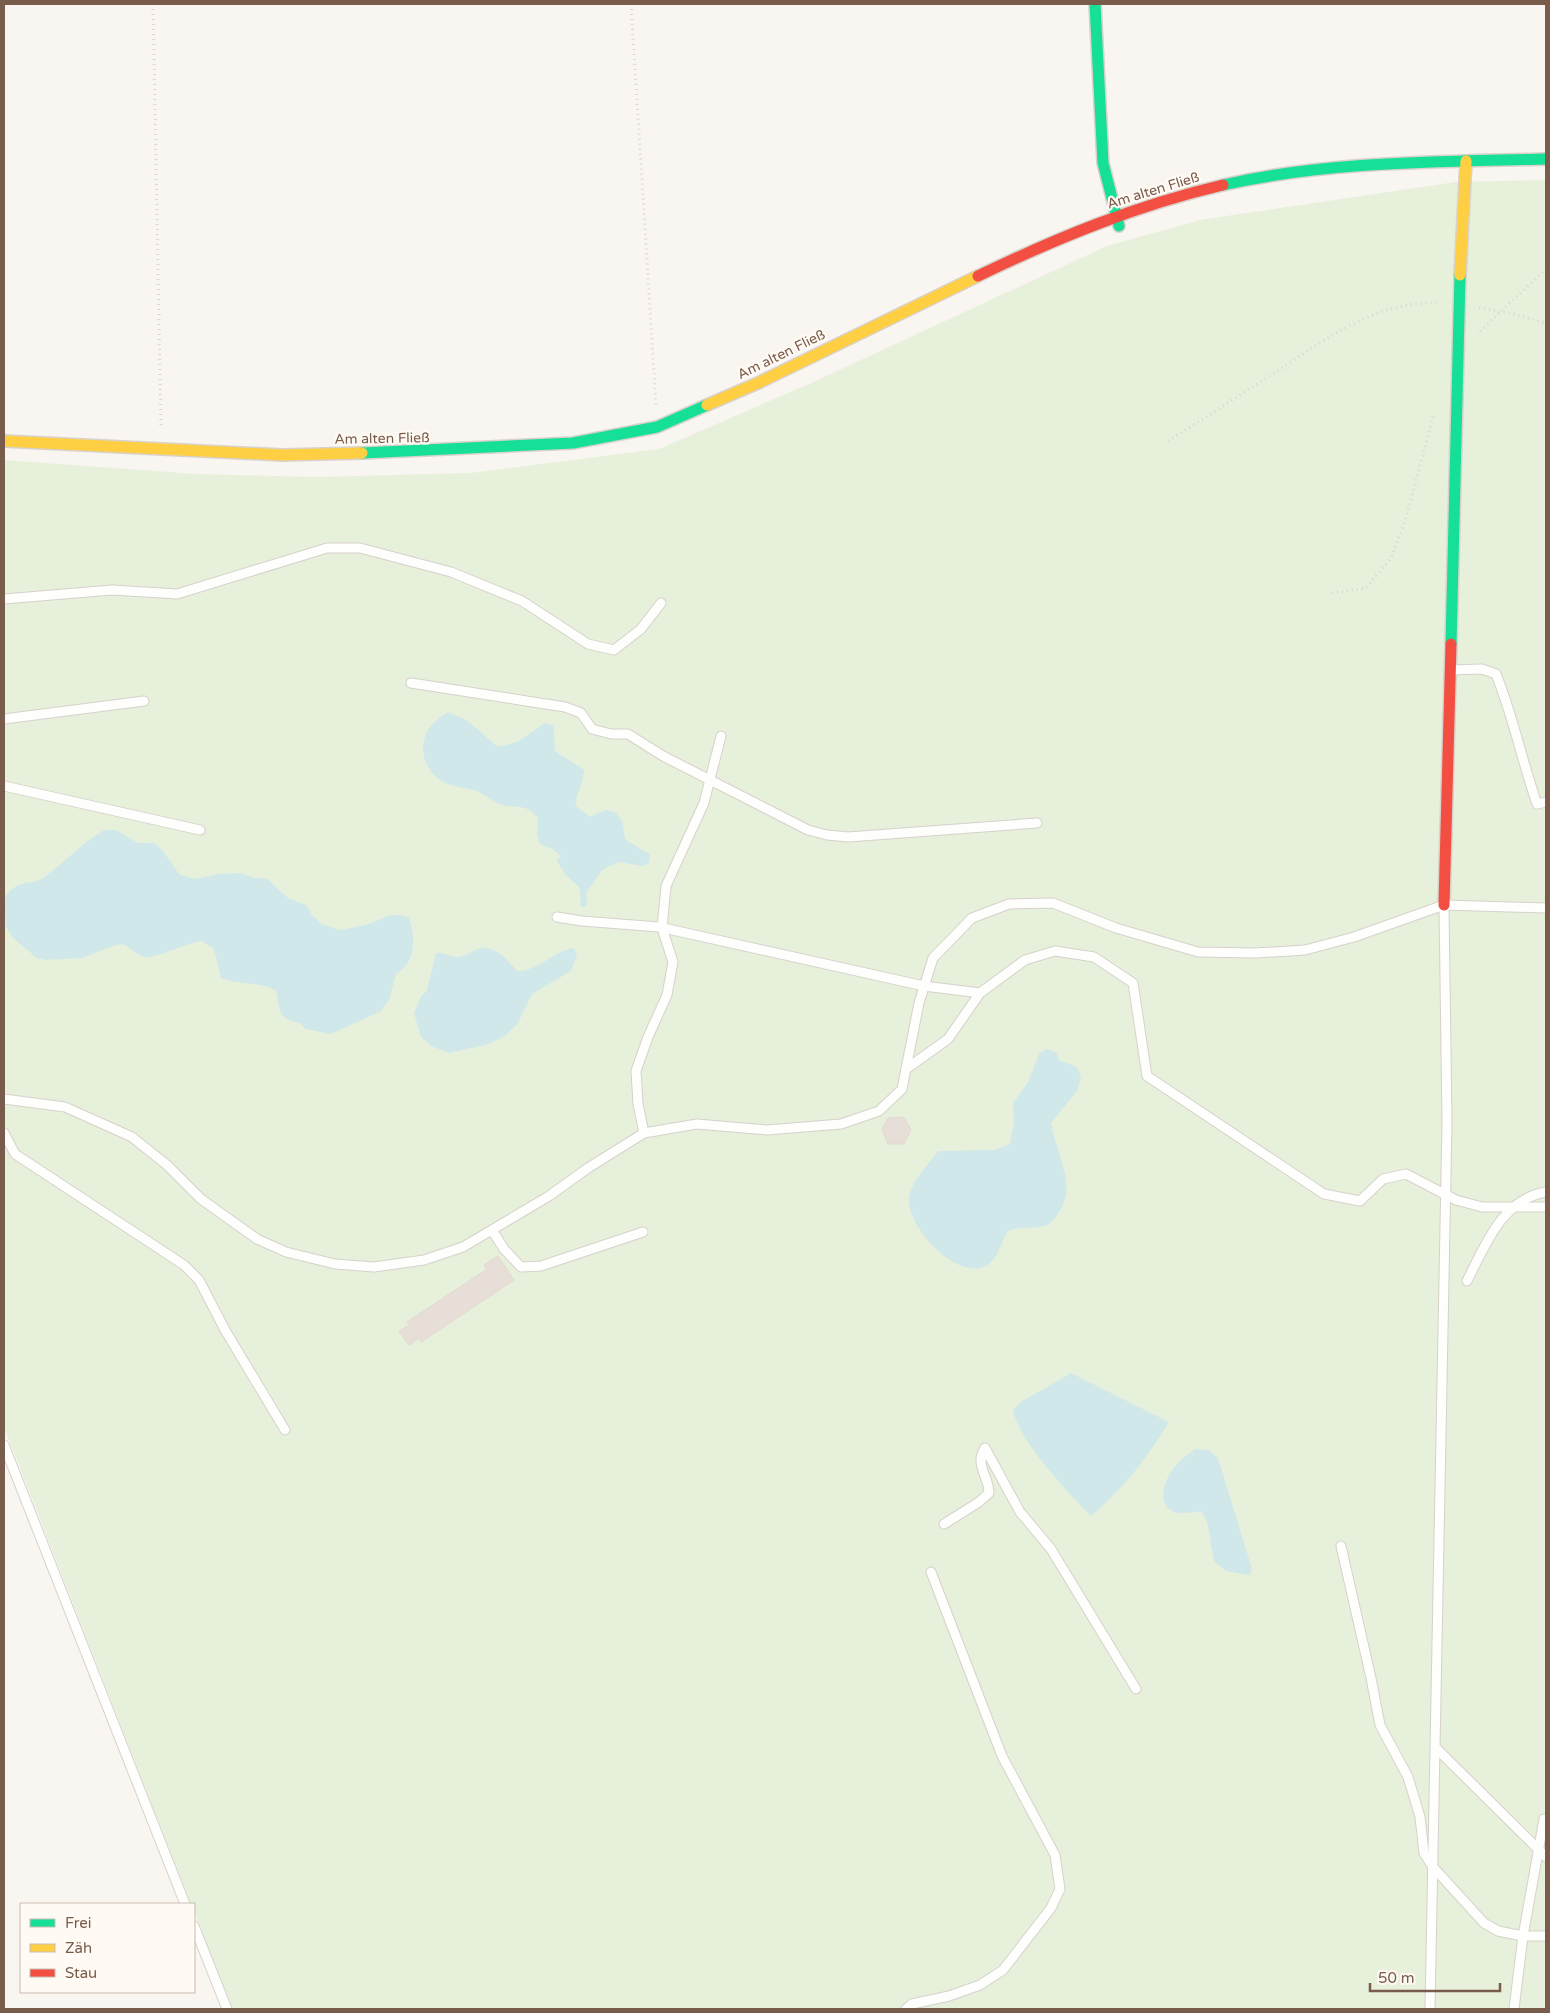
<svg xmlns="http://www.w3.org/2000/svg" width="1550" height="2013" font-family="'Varela Round',sans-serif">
	<rect width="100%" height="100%" fill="#f9f5f0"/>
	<polygon fill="#e7f0db" points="1546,180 1546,2009 232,2009 194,1911 194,1904 191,1904 4,1427 4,460 196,474 316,477 470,473 659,449 809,384 1107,246 1200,220 1456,182"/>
	<g fill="#d0e8ea">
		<path d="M448 712 468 721 498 747 517 742 545 723 553 725C556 734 553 742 555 751L584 770C584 784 575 793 576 806L590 817 605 810 615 812 622 821 625 839 650 855 649 863 643 866 619 862 602 870 586 893 587 906 581 907 580 888 565 874 557 861 561 856 554 850 540 844 537 835 538 818C526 805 523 808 508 806 495 805 487 796 477 791 469 788 462 788 454 786 436 782 423 766 423 748 424 730 434 721 448 712Z"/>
		<path d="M104 830H116L138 843H154L162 850 180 875 196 879 218 874 240 873 254 878 267 879 288 898 306 905 312 915 322 924 339 930 366 925 388 916 400 915 409 918C416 938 416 962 396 974L389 1000 381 1011 331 1034 305 1029 300 1023C278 1019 280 1011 276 991 260 981 239 985 221 978L214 949 202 941C186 943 152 960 144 957 136 955 131 948 123 944L112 946 83 958 45 960 37 958 13 938 6 927 4 898C7 895 11 889 15 887 23 881 34 884 43 878 65 862 81 844 104 830Z"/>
		<path d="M574 948 577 955 571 971 532 994 518 1023 505 1036 489 1044 449 1053 431 1046 421 1037 414 1013 421 996 427 990 436 953C444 952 448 956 455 957 464 958 470 952 478 949 495 944 507 960 517 971 539 971 553 951 574 948Z"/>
		<path d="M1046 1049 1056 1052 1059 1060 1077 1067 1081 1078 1077 1091 1051 1123C1055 1152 1078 1183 1059 1212 1056 1216 1054 1221 1049 1224 1036 1231 1021 1225 1008 1231 1001 1241 998 1260 986 1266 956 1280 911 1230 909 1203 907 1186 928 1165 938 1151L995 1150 1010 1144 1014 1123 1013 1103 1028 1082 1039 1054Z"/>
		<path d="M1071 1373 1169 1422C1148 1457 1122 1490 1091 1516 1067 1491 1020 1443 1013 1410L1021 1402Z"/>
		<path d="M1195 1449 1208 1450 1218 1458 1252 1569 1250 1575 1226 1571 1214 1561 1207 1521 1202 1512C1193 1511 1183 1515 1174 1512 1154 1504 1166 1475 1177 1464 1182 1458 1189 1454 1195 1449Z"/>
	</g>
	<g fill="#e6ded7" stroke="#e2d8d2">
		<polygon points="904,1117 911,1130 904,1144 888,1144 882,1129 888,1118"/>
		<polygon points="498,1256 514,1280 421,1342 419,1338 409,1345 399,1331 409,1325 407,1322 487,1269 484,1265"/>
	</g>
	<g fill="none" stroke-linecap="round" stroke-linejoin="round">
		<defs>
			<g id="lane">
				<polyline points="4,599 112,590 177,594 327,548 360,548 451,572 522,601 588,644 614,650 641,629 661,603"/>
				<path d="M1450 670 1482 669 1496 674C1513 716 1522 761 1537 804L1546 802"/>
				<polyline points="411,683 565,707 581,713 592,729 611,734 628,734 663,756 808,830 827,835 848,837 1037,823"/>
				<polyline points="4,719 144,701"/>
				<polyline points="4,786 200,830"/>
				<polyline points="557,917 582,921 659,927 924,986 980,993"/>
				<polyline points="906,1069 948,1039 980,993 1025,960 1055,951 1094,957 1133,983 1147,1076 1324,1194 1360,1201 1383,1179 1406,1174 1456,1200 1482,1207 1546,1207"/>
				<polyline points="4,1099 65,1107 132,1137 167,1165 201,1199 257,1239 286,1252 335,1264 374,1267 424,1260 463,1247 549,1196 588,1168 644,1133 697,1124 767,1130 841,1124 879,1111 902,1089 919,1003 933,958 972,918 1009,904 1053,903 1116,928 1198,952 1256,953 1305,950 1354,937 1444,905 1546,908"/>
				<polyline points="4,1133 15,1154 184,1265 199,1280 225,1330 285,1430"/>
				<polyline points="644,1133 638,1104 636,1071 648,1037 667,995 673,962 662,928 666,886 704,803 721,736"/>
				<polyline points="492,1230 504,1249 521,1267 541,1266 643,1232"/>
				<path d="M1467 1281C1485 1246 1502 1199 1546 1192"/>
				<polyline points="4,1445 185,1904"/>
				<path d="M944 1524 979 1502 989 1493C989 1476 974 1465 985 1448L1020 1512 1051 1549 1136 1689"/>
				<polyline points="1341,1546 1371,1678 1380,1725 1408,1777 1420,1817 1424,1853 1433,1867 1484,1923 1498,1931 1523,1936 1546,1936"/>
				<polyline points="1436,1748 1546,1857"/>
				<polyline points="194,1926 227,2009"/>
				<polyline points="906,2009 912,2004 949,1996 980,1985 1003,1970 1051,1908 1060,1889 1055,1855 1002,1756 931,1572"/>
				<polyline points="1430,2009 1447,1122 1444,907"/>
				<polyline points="1514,2009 1523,1936 1544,1819"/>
			</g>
			<g id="fast">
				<polyline points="1095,4 1103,163 1119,226"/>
				<path d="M1223 185C1328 161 1438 162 1546 159"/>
				<polyline points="362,453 573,443 657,427 707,405"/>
				<polyline points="1451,644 1460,275"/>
			</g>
			<g id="slow">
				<polyline points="1460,275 1466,161"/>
				<polyline points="707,405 758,383 978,276"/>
				<polyline points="4,441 282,455 362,453"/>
			</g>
			<g id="jam">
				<path d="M978 276C1057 238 1137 205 1223 185"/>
				<polyline points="1444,905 1451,644"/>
			</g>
		</defs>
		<use href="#lane" stroke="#d7d1cb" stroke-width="11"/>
		<use href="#fast" stroke="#d9d2cb" stroke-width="14"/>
		<use href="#slow" stroke="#d9d2cb" stroke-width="14"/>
		<use href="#jam" stroke="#d9d2cb" stroke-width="14"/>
		<g stroke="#dcd5d0" stroke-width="3" stroke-dasharray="1 4" stroke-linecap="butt">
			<polyline points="153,4 161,428"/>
			<polyline points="631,4 656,405"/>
			<polyline points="1479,308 1513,314 1546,323"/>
			<polyline points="1480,331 1546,269"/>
			<path d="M1168 441C1203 419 1237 397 1271 375 1323 341 1375 300 1440 303"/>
			<polyline points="1332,593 1366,588 1391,558 1406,518 1434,413"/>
		</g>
		<use href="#lane" stroke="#fefefd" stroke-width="9"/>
		<use href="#fast" stroke="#16e098" stroke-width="11"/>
		<use href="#slow" stroke="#ffcf43" stroke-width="11"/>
		<use href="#jam" stroke="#f24e42" stroke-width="11"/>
	</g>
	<g text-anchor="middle" stroke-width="4.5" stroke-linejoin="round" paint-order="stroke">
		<g font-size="14" fill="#7a5c4d" stroke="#fffaf3">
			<text transform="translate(1153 190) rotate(-17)" y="5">Am alten Fließ</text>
			<text transform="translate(781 354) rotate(-26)" y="5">Am alten Fließ</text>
			<text transform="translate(382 438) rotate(-1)" y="5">Am alten Fließ</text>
		</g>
	</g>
	<rect width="1550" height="2013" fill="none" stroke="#7a5c4d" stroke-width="10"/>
	<rect x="20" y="1903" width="175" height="90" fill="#fffaf3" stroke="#cabbb1"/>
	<rect x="30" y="1919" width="25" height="8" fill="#16e098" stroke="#cabbb1"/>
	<text x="65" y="1928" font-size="15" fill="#7a5c4d">Frei</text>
	<rect x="30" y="1944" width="25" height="8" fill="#ffcf43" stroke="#cabbb1"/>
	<text x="65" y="1953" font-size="15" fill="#7a5c4d">Zäh</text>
	<rect x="30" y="1969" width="25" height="8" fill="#f24e42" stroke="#cabbb1"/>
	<text x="65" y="1978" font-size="15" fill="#7a5c4d">Stau</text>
	<path d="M1370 1983v8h130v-8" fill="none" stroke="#7a5c4d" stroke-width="2.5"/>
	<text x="1378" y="1983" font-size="15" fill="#7a5c4d" stroke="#fffaf3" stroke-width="4" paint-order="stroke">50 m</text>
</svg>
